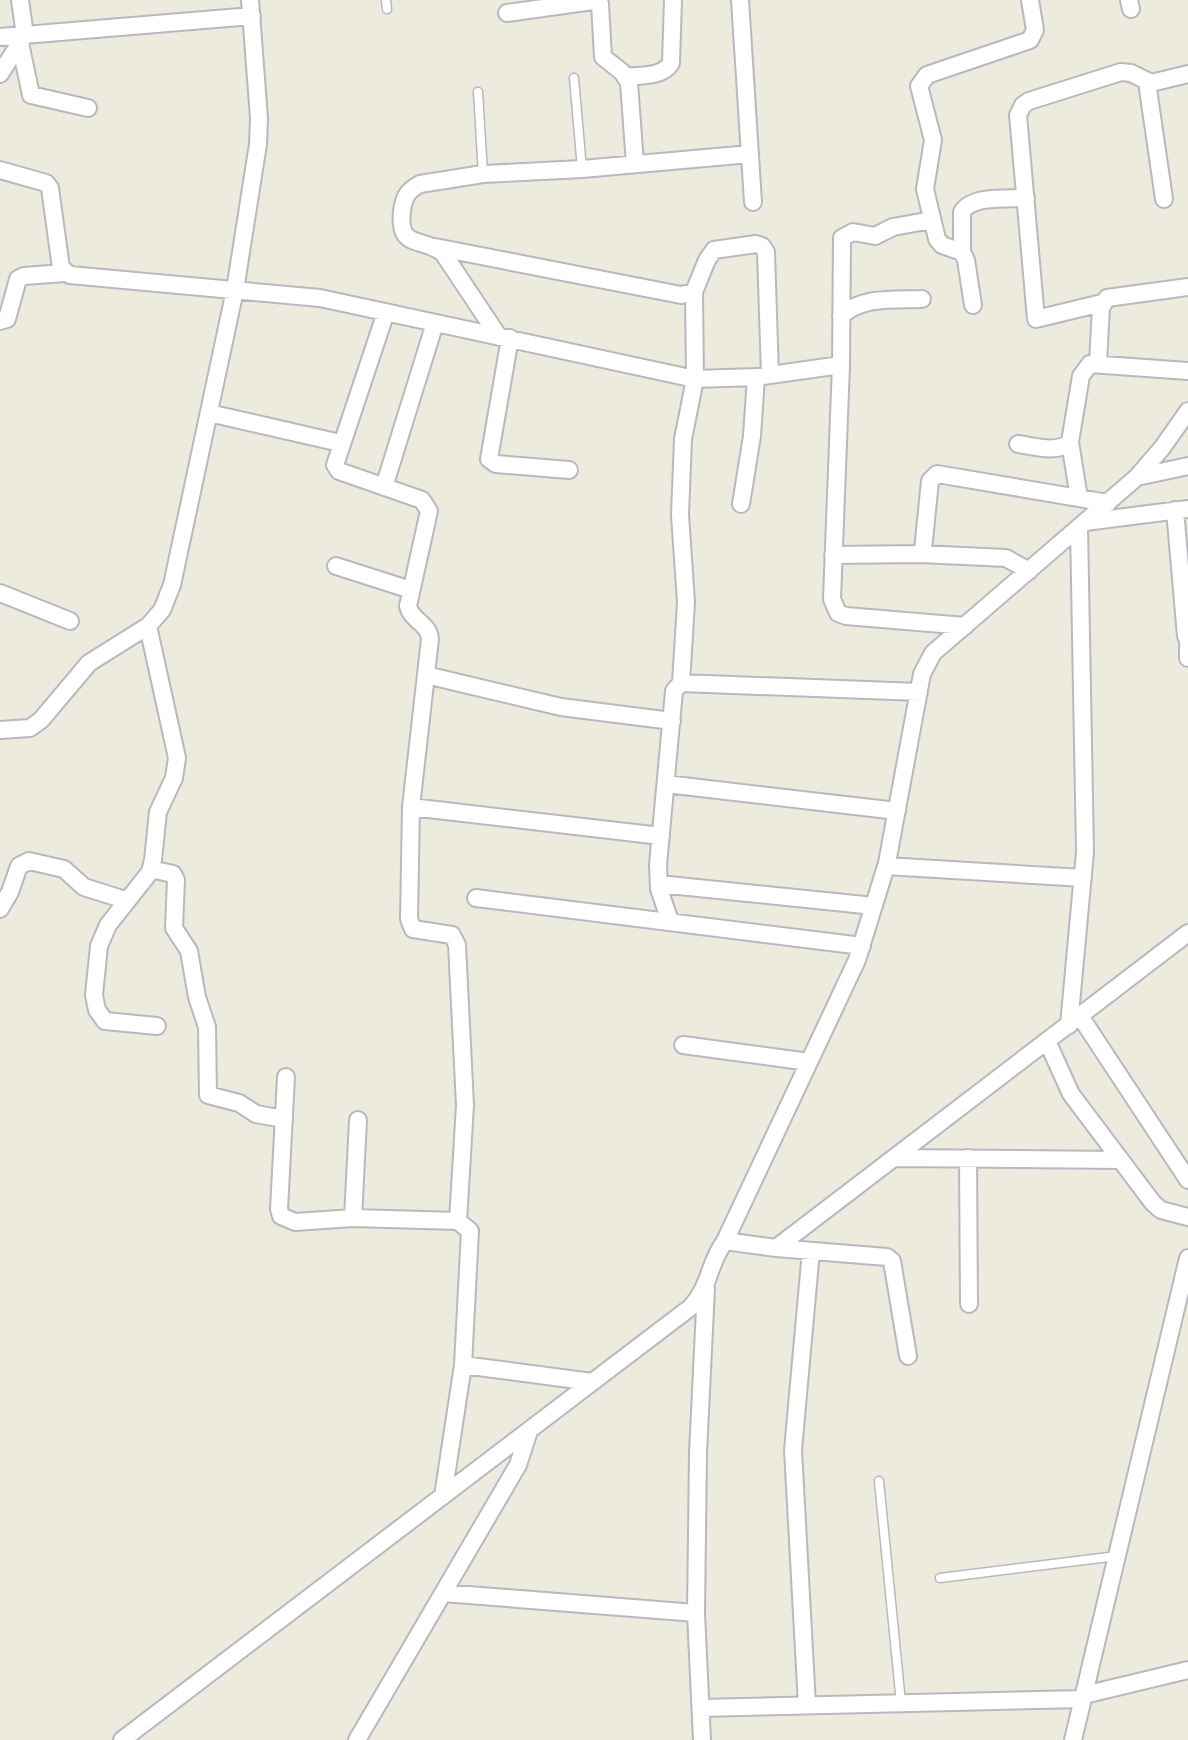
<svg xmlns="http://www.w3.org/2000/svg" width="1188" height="1740" font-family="Arial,sans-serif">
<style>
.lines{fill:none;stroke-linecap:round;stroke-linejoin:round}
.service-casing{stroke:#b6b9bf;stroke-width:11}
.minor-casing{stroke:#b6b9bf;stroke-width:20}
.service{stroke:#fff;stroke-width:8}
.minor{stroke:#fff;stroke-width:16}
</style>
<rect width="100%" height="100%" fill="#edebde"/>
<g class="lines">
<defs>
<path id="service" d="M 386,0 L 387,9
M 574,78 L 582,169
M 478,92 L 483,174
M 879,1481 L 901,1703
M 940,1578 L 1117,1556"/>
<path id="minor" d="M 740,0 L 753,202
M 1129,0 L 1131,9
M 507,13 L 593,1 L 600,4 L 603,57 L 622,72 L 629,83 L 635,164
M 0,37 L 252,16
M 20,43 L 31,95 L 88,108
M 0,74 L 25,35 L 20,0
M 626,77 C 641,75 663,77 671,63 L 673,0
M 1147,82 L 1164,199
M 0,170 L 46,183 L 50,188 L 61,268 L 70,275 L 320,298 L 695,379 L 683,439 L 680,515 L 686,602 L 681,683
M 932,220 L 893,227 L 875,236 L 853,232 L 842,238 L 841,365 L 832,599 L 838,613 L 846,616 L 965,626
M 435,247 L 681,295 L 694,292 L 707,260 L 714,250 L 756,244 L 762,246 L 766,252 L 770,375
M 962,252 L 962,212 C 972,195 1008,199 1026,198
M 694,292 L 695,379 L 756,377 L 841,365
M 1102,303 L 1036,319 L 1018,115 L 1023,105 L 1029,101 L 1121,72 L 1131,73 L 1151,83 L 1188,74
M 973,305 L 966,260 L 962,252 L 942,245 L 937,239 L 925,189 L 933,140 L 919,86 L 927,75 L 1030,40 L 1035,30 L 1030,0
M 386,312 L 335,465 L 339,471 L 422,500 L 429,511 L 408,606 C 411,621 429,623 430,639 L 411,807 L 409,919 L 413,929 L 452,935 L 457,945 L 465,1105 L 458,1221
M 841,316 C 862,296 895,300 922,299
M 0,321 L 7,319 L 18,279 L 24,276 L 64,273
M 499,337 L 443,253 C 420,236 398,250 402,211 C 404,197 407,191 420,184 L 483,174 L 582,169 L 750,154
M 510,338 L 489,459 L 496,464 L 569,470
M 1098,362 L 1101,308 L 1107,298 L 1188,287
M 209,413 L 340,443
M 1070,442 L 1079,498
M 1018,444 C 1033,446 1058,454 1070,442 L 1081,376 L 1090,364 L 1188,371
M 1137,477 L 1188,466
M 384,487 L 435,323
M 741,504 L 752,436 L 756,377
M 1175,510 L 1186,636
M 1085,522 L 1188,509
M 920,554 L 1006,558 L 1029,571
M 833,555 L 920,554 L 923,550 L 930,481 L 937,474 L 1108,503
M 336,566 L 411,590
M 0,593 L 70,621
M 148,626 L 177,758 L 174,778 L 158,812 L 153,860 L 150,872 L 108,925 L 99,946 L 94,995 L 97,1010 L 105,1021 L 157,1026
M 1188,636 L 1188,658
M 426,675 L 561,707 L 672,721
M 0,730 L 30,728 L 41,720 L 89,663 L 148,626 L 162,610 L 172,585 L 235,290 L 258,144 L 259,118 L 250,0
M 666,784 L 897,811
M 411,807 L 661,836
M 886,866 L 1083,878
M 151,869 L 173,874 L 176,880 L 174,928 L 189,951 L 197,997 L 207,1027 L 208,1095 L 239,1103 L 256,1114 L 284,1119
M 659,884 L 874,906
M 476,898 L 862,946
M 0,909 L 10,892 L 19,866 L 29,861 L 64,869 L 84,887 L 125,900
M 670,921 L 659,889 L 658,865 L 674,691 L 681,683 L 919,692
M 1080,1016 L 1188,1180
M 1069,1025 L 1085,852 L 1079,527
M 1047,1041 L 1071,1094 L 1153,1203 L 1161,1210 L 1188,1217
M 683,1045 L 809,1062
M 286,1077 L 279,1209 L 281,1216 L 295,1222 L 353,1218 L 458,1221 L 470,1231 L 463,1365 L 443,1496
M 895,1158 L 1120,1160
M 968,1158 L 969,1304
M 353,1218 L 358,1120
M 725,1241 L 776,1248 L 1188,933
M 776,1248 L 887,1257 L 892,1261 L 908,1356
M 463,1365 L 592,1382
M 443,1593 L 696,1613
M 1084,1695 L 1188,1670
M 807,1705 L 793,1450 L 811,1251
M 701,1708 L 1083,1699
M 122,1740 L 691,1307 C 711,1285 708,1264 725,1241 L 857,960 L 887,863 L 922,674 L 933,653 L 1137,477 L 1162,448 L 1188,411
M 357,1740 L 518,1465 L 529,1431
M 702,1740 L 696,1613 L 698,1453 L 706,1288
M 1073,1740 L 1188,1258"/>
</defs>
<!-- service casing -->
<use href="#service" class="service-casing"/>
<!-- minor casing -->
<use href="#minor" class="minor-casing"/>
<!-- service -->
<use href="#service" class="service"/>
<!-- minor -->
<use href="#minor" class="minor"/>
</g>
</svg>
